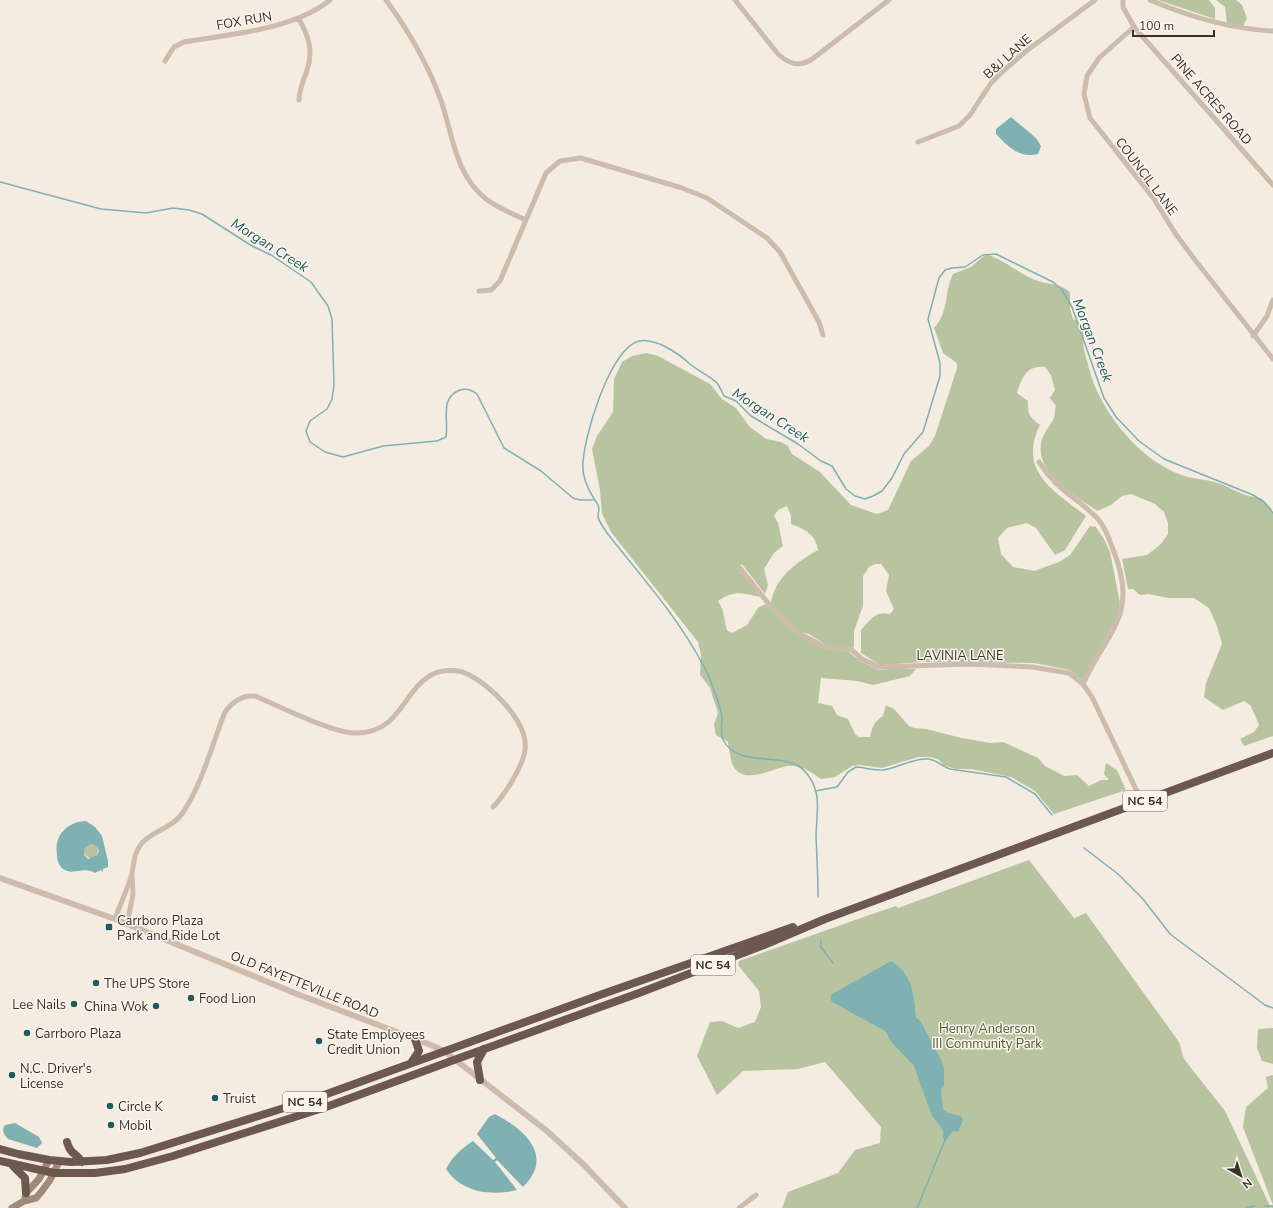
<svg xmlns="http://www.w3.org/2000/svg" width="1273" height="1208" font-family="'Nunito Sans',sans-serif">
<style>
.green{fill:#b8c4a0}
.water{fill:#7fb0b2;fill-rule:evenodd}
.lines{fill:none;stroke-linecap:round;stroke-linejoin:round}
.stream{stroke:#7fb0b2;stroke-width:1.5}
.minor{stroke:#cdbbac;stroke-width:5}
.tertiary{stroke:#cdbbac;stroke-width:6}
.secondary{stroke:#a18a7d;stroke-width:7}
.trunk{stroke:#6c584f;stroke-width:8}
.poi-dot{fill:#1f5a5e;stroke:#fbf5ee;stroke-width:1.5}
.labels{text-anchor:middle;stroke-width:3;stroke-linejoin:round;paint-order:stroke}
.shield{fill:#fbf5ee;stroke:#756b66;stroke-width:1}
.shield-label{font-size:12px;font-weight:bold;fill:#3b302b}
.street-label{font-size:13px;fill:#3b302b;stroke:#fbf5ee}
.poi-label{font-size:13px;fill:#3b302b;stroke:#fbf5ee;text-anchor:start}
.park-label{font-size:13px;fill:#4a5a2e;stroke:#fbf5ee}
.water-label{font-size:14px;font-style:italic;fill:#1f5a5e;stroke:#fbf5ee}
</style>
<rect width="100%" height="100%" fill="#f4ebe1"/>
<!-- green -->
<path class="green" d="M 1158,0 L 1209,0 L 1215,8 L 1215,19 Z
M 1216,0 L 1236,0 L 1242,5 L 1247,18 L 1243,26 L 1227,23 L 1225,7 Z
M 988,255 C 1007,261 1020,275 1038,281 C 1050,285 1059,283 1070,292 L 1070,308 L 1073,319 C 1089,326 1081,338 1084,350 C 1088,363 1091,379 1097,391 C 1113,425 1143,460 1179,474 C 1191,479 1205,479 1218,483 C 1232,488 1244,497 1261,498 L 1271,508 L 1273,514 L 1273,736 L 1244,746 L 1240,739 L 1254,732 L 1259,725 L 1251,706 L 1244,701 L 1223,710 L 1204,697 L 1206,683 L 1222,644 L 1217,626 L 1209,608 L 1194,598 L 1168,598 L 1149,594 L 1140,595 L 1133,589 L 1128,589 L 1122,559 L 1147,555 L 1161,544 L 1168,534 L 1168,523 L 1164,512 L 1155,504 L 1131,494 L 1122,496 L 1111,505 L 1097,511 C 1075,495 1036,475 1041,443 C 1043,433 1050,426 1054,418 C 1055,414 1055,409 1056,406 L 1050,398 L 1055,390 L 1051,375 L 1045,367 C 1027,365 1022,377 1017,393 L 1028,401 C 1027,413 1030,418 1040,425 C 1017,472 1055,491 1086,516 L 1065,550 L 1055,555 L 1036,528 L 1027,523 L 1007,528 L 998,538 L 1001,554 L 1013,567 L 1034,571 L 1059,562 L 1070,555 L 1090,526 L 1096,527 L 1104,539 L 1110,552 L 1120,603 L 1117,618 L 1082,680 L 1070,670 L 1034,663 L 922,662 L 880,665 L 861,653 L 861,630 C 869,621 876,610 890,614 L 894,609 L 886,591 L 889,575 L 881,564 L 875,564 L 869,567 L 863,576 L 863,606 L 854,631 L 854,647 L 851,649 L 826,645 L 809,634 L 801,632 L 784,618 L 771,603 C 775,577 797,562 818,550 C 816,535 805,529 791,524 L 791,516 L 787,506 L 778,510 L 774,516 L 778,523 L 783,546 L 774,553 L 764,569 L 768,585 L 765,594 L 742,564 L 737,568 L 761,597 C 741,594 736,589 718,601 C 724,610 724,619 727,630 L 732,633 L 747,625 L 758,608 L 765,604 L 805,638 L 824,649 L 849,652 L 862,662 L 879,670 L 899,668 L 916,669 L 910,676 L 873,685 L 857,681 L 821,678 L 818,703 L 832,706 L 837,715 L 848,719 L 855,734 L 859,737 L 870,737 C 872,728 874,721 883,716 L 886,705 L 894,709 L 909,726 L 914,728 L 926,729 L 962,738 L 990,743 L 1003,742 L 1038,758 L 1045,766 L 1064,776 L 1077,775 L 1089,786 L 1101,780 L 1109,780 L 1104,774 L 1106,763 L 1117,770 L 1126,790 L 1054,814 L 1035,791 L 1011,777 L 971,769 L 957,769 L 945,766 L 938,759 L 929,757 L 918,757 L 882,768 L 860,765 L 852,766 L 835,777 L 821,779 C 811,772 800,764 787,766 C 772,769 740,787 732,763 C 730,757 729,749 728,742 L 716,735 L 714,724 L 718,713 L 710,688 L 700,675 L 701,655 L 698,642 L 611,532 L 602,514 L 600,490 L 592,449 L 597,436 L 613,412 L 614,379 L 622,362 L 632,356 L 647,353 L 658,356 L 710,384 L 722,399 L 736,408 L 749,426 L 766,439 L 781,442 L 788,446 L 792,454 L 820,472 L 851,505 L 877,514 L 888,510 L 911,461 L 929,446 L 935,436 L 957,368 L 957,363 L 943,353 L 934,328 C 949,313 944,292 953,274 L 971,267 L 984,256 Z
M84 851a7 7 0 1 1 14 0a7 7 0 1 1-14 0Z
M 1029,860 L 1074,918 L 1086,913 L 1179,1042 L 1184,1059 L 1225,1111 L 1271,1208 L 782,1208 L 788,1192 L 838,1173 L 855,1150 L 880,1143 L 881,1127 L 825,1062 L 798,1069 L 743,1071 L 717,1095 L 697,1056 L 710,1022 L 722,1021 L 738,1028 L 755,1022 L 761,1007 L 759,991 L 738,965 L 739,961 L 875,913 L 896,906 L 898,908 Z
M 1273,1028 L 1273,1064 L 1262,1061 L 1257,1048 L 1258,1029 Z
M 1273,1075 L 1273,1208 L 1271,1208 L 1273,1205 L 1243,1127 L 1246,1107 L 1268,1088 L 1266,1077 Z"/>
<!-- water -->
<path class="water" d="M 1011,117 L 1036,138 L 1041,146 L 1038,154 C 1019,159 1008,146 996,134 L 996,129 Z
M 86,821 L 95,827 L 102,836 L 108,861 L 108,867 L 103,869 L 103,872 L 101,870 L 95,873 C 83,866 73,876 63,869 C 59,866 57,860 57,855 C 54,836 66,822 86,821 ZM 92,844 L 97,847 L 99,851 L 97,855 L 88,859 L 84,855 L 85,847 Z
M 891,961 C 913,974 914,995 916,1018 L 920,1020 L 941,1060 L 944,1069 L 944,1086 L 941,1089 L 943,1109 L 948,1113 L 961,1116 L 963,1120 L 958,1132 L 953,1131 L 945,1141 L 943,1138 L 943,1130 L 932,1116 L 914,1066 L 893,1044 L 885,1031 L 832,1002 L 830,998 L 832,994 Z
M 495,1114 C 524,1129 555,1156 523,1187 L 497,1160 L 495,1162 L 517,1190 C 491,1196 462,1193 446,1169 C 452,1157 462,1148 473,1141 L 493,1160 L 496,1158 L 477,1134 L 489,1117 Z
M 15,1123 L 39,1137 L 42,1143 L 37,1148 L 8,1139 C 4,1134 1,1131 5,1125 Z"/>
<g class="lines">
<!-- stream -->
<path class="stream" d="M 0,182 L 101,209 L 146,213 L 173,208 L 189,210 L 202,214 L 252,246 L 271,255 L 311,282 L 328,306 L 332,319 L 334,385 L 332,399 L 327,409 L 310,421 L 306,431 L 310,442 L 325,452 L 343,457 L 383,446 L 437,441 L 446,437 C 449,420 439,398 460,390 C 466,388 472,390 477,394 L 504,448 L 541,471 L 573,498 L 580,500 L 593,500
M 815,791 L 837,787 L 848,772 L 856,767 C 861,767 879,771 883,770 C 898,768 912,758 928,759 C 938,760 942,767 950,769 L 1006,777 L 1035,794 L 1052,815
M 1084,848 L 1118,874 L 1143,899 L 1170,934 L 1265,1005 L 1273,1008
M 818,897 C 818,877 817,857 816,837 C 816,817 822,796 810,778 C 791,745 742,773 723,740 C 720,734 722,723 722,716 C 720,705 709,675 703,665 C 678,617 640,575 607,533 C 604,528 599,522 598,517 C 598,513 600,509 598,505 C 591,494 584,483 583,469 C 581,443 610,347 639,341 C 656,338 678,353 690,364 C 697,370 711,377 717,383 C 720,387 722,392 724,396 L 736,401 L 751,416 L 798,444 L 821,461 L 832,466 L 846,489 L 855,496 L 865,499 L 873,496 L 882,491 L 892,478 L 904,454 L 923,432 L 940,376 L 940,363 L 928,319 L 939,278 L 945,270 L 952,268 L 965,267 L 983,255 L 996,254 L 1053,282 L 1062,290 L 1072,307 L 1104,398 L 1116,417 L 1139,441 L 1164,459 L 1253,495 L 1264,502 L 1273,513
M 821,940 L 821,947 L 833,963
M 1265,1206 L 1273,1206
M 917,1208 L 945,1140
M 1247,1208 L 1255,1206"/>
<!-- minor -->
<path class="minor" d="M 386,0 C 408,30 426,61 439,95 C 453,131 453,173 486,199 C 498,208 512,214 526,220
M 735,0 L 778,54 C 789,64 798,67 811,60 L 889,0
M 1123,0 L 1123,7 L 1134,27 L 1273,185
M 1150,0 C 1190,17 1229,29 1273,31
M 299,19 C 308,35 314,51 307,70 C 304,80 299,89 299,100
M 1134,27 L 1099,58 L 1087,76 L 1084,94 L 1090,118 L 1154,199 L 1175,233 L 1195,260 L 1273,359
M 165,61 L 174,47 L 184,42 C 230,34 293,30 330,0
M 918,142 L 959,126 L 970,115 L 991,83 L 1002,72 L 1025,52 L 1095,0
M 479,291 L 491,290 L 500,281 L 546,173 L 560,161 L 581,158 L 682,188 L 707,198 L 767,238 L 780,252 L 819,322 L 823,335
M 1253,336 L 1267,316 L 1273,300
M 1039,462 C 1057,491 1077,497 1098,519 C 1106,528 1110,541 1114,552 C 1139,616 1107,631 1083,684
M 740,568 L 768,603 L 783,620 L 800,634 L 825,647 L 852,650 L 862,659 L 879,667 L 969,664 L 1032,667 L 1069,673 L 1083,684 L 1092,697 L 1142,802
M 115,919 C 120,904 128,889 132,873 C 134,863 134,853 141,844 C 153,830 174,828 184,811 C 203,781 212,745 225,712 C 232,702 242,695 255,696 C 279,706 334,734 357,733 C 402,732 402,690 433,674 C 441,670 457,669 465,673 C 489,683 529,722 525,750 C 523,766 504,796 493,807
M 127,924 L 133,894 L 132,874
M 739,1208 L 756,1195"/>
<!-- tertiary -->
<path class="tertiary" d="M 0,878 L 115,919 L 297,994 L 431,1045 L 444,1051 L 547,1131 L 584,1165 L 625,1208"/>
<!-- secondary -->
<path class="secondary" d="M 25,1197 L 26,1193 L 39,1179 L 49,1160
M 12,1208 L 24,1201 L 36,1198 L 42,1191 L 50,1180 L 59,1162"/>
<!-- trunk -->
<path class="trunk" d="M 411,1063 L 419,1051 L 415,1039
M 480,1080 L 477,1062 L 484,1049
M 67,1142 C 71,1156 76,1152 82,1162
M 0,1149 L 18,1154 L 49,1160 L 71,1162 L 107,1160 L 140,1153 L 313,1099 L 597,996 L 793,927
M 0,1161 L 54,1173 L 95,1173 L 125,1169 L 173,1156 L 326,1107 L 454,1060 L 639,993 L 764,945 L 825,919 L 1273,753
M 13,1166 L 25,1178 L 26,1193"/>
</g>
<!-- markers -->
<g class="poi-dot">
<rect x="105" y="923" width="8" height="8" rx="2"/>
<circle cx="96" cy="983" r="4"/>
<circle cx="191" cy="998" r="4"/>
<circle cx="74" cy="1004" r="4"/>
<circle cx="156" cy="1006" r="4"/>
<circle cx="27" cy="1033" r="4"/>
<circle cx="319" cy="1041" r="4"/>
<circle cx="12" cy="1075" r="4"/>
<circle cx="215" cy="1098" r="4"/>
<circle cx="110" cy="1106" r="4"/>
<circle cx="111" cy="1125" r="4"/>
</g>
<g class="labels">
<!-- shield labels -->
<g class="shield">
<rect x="1123" y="791" width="44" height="20" rx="3"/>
<rect x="691" y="955" width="44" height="20" rx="3"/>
<rect x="283" y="1092" width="44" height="20" rx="3"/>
</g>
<g class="shield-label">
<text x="1145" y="805">NC 54</text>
<text x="713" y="969">NC 54</text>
<text x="305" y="1106">NC 54</text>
</g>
<!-- street labels -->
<g class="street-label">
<text transform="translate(244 20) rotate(-10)" y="5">FOX RUN</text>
<text transform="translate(1007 56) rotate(-42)" y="5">B&amp;J LANE</text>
<text transform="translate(1212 99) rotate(49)" y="5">PINE ACRES ROAD</text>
<text transform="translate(1147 176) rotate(53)" y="5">COUNCIL LANE</text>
<text x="960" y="660">LAVINIA LANE</text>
<text transform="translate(305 984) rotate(22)" y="5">OLD FAYETTEVILLE ROAD</text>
</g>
<!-- poi labels -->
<g class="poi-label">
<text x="117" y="925">Carrboro Plaza<tspan x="117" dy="15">Park and Ride Lot</tspan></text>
<text x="104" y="988">The UPS Store</text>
<text x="199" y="1003">Food Lion</text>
<text x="66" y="1009" text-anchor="end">Lee Nails</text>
<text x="148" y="1011" text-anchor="end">China Wok</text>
<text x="35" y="1038">Carrboro Plaza</text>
<text x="327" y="1039">State Employees<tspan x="327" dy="15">Credit Union</tspan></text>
<text x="20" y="1073">N.C. Driver's<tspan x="20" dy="15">License</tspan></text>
<text x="223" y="1103">Truist</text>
<text x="118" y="1111">Circle K</text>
<text x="119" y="1130">Mobil</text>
</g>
<!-- park labels -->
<g class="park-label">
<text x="987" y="1033">Henry Anderson<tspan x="987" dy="15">III Community Park</tspan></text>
</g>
<!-- water labels -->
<g class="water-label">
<text transform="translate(270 245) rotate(32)" y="5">Morgan Creek</text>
<text transform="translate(1093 340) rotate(69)" y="5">Morgan Creek</text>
<text transform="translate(771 415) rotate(33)" y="5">Morgan Creek</text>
</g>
</g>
<!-- north arrow -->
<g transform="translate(1241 1176) rotate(141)" stroke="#fbf5ee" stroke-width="3" paint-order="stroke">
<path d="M0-3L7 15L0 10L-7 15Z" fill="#3b302b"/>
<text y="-6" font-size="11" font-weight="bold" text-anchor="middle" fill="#3b302b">N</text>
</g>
<!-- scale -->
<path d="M1133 30v6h81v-6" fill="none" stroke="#3b302b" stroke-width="2"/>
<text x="1139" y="30" font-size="12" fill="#3b302b" stroke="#fbf5ee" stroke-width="3" paint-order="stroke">100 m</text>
</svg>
